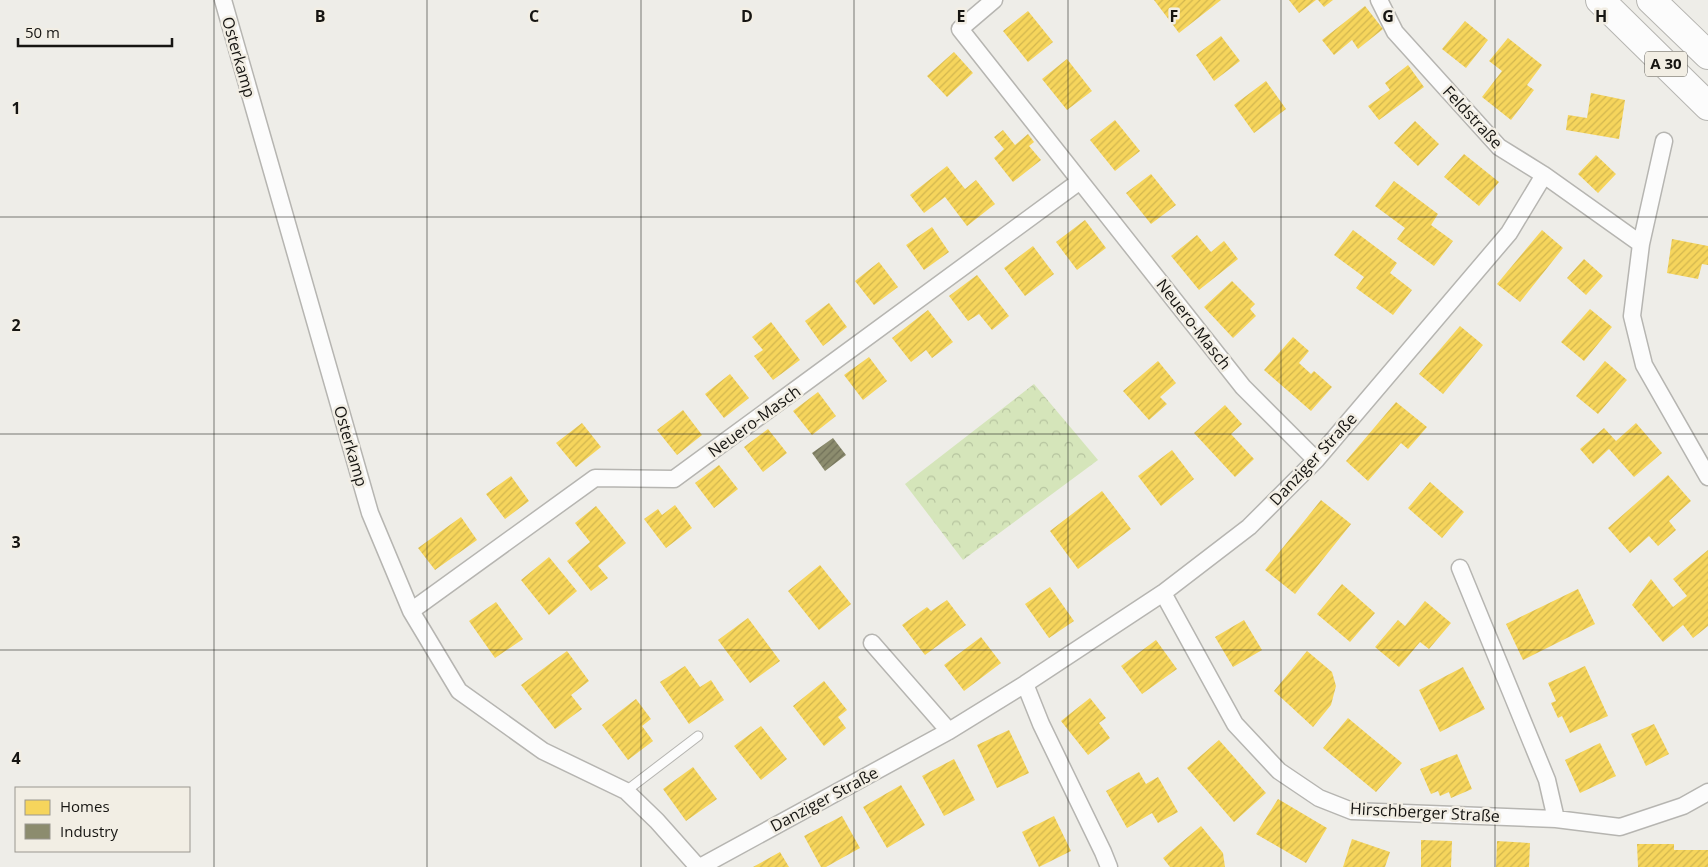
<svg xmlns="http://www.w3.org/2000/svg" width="1708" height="867" font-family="'Open Sans',sans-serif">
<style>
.park{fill:url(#park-crowns)}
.homes{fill:url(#homes-hatch)}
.industry{fill:url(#industry-hatch)}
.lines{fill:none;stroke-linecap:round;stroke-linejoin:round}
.lane-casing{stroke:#b6b5b1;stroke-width:11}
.street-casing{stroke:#b6b5b1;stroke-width:19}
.highway-casing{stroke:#b6b5b1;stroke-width:30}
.lane{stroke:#fcfcfc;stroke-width:9}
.street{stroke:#fcfcfc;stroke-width:16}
.highway{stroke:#fcfcfc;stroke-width:28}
.grid{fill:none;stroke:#161512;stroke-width:1;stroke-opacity:0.55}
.labels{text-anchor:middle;stroke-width:5;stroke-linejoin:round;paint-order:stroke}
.shield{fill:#f2eee4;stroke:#585651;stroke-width:1}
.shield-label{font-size:15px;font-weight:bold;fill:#161512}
.street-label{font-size:16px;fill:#161512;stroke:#f2eee4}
.grid-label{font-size:16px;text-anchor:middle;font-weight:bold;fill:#161512;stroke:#f2eee4;stroke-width:5;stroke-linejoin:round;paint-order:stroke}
</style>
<defs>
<pattern id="park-crowns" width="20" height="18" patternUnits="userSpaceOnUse" patternTransform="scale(1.25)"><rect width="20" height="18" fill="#d5e5ba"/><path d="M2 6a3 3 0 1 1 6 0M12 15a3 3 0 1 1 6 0" fill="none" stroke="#b6c49f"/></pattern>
<pattern id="homes-hatch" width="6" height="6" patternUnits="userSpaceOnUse" patternTransform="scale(1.25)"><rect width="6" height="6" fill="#f6d55c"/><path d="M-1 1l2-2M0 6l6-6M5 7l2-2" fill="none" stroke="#d2b64f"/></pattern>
<pattern id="industry-hatch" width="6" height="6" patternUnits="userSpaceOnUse" patternTransform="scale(1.25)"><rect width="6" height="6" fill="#8c8c6e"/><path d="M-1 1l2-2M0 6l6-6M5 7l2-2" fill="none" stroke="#717159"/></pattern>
</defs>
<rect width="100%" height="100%" fill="#eeede8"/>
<!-- park -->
<path class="park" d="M 1034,384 L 1098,460 L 963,560 L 905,484 Z"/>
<!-- homes -->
<path class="homes" d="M 1154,0 L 1221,0 L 1179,33 Z
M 1289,0 L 1316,0 L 1299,13 Z
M 1318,0 L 1333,0 L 1324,7 Z
M 1365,6 L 1383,29 L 1358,49 L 1352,40 L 1334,55 L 1322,40 Z
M 1028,11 L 1053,42 L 1028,62 L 1003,31 Z
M 1465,21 L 1488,40 L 1466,68 L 1442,49 Z
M 1221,36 L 1240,61 L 1214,81 L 1196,55 Z
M 1508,38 L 1542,65 L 1527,85 L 1534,90 L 1511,120 L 1482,97 L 1502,71 L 1489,61 Z
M 954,52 L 973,73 L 947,97 L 927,76 Z
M 1067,59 L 1092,91 L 1067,110 L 1042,79 Z
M 1408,65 L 1424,87 L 1379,120 L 1368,106 L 1390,90 L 1385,83 Z
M 1266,81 L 1286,109 L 1254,133 L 1234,105 Z
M 1591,93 L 1625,100 L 1619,139 L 1566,130 L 1568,115 L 1587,118 Z
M 1115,120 L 1140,151 L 1115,171 L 1090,140 Z
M 1415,121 L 1439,144 L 1418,166 L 1394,143 Z
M 1003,130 L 1015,145 L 1028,134 L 1034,142 L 1029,146 L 1041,160 L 1013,182 L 994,158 L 1004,149 L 994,137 Z
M 1464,154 L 1499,182 L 1479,206 L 1444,177 Z
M 1596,155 L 1616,174 L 1598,193 L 1578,174 Z
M 947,166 L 965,189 L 976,180 L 995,204 L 967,226 L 945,197 L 924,213 L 910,195 Z
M 1151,174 L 1176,205 L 1151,224 L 1126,193 Z
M 1394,181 L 1438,214 L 1431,225 L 1453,241 L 1434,266 L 1397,239 L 1405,228 L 1375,206 Z
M 1085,220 L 1106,248 L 1077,270 L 1056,242 Z
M 932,227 L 949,252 L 924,270 L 906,245 Z
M 1353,230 L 1397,263 L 1390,273 L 1412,290 L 1393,315 L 1356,288 L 1364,277 L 1334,255 Z
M 1542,230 L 1563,248 L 1520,302 L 1497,284 Z
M 1197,235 L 1211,252 L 1224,241 L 1238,259 L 1199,290 L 1171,256 Z
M 1672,239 L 1708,246 L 1708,265 L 1702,264 L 1698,279 L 1667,273 Z
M 1033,246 L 1054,274 L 1025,296 L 1004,268 Z
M 1584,259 L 1603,276 L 1586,295 L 1567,278 Z
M 879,262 L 898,287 L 874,305 L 855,281 Z
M 977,275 L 1009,316 L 992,330 L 979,314 L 968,321 L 949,296 Z
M 1232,281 L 1255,304 L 1250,309 L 1256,316 L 1233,338 L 1204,307 Z
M 829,303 L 847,327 L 823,346 L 805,321 Z
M 1590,309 L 1612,327 L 1584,361 L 1561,342 Z
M 928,310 L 953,342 L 932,358 L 926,350 L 911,362 L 892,338 Z
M 771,322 L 800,360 L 773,380 L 754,356 L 763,350 L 752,337 Z
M 1460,326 L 1483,345 L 1443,394 L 1419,374 Z
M 1293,337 L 1309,351 L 1299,363 L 1311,374 L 1314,371 L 1332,387 L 1311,411 L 1264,370 Z
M 869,357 L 887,381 L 863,400 L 844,375 Z
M 1158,361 L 1176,383 L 1160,397 L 1167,404 L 1149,420 L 1123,391 Z
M 1605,361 L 1627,380 L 1598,414 L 1576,396 Z
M 730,374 L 749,398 L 724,418 L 705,394 Z
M 818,392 L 836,416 L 812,435 L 793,411 Z
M 1396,402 L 1427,427 L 1408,449 L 1401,443 L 1368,481 L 1346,461 Z
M 1225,405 L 1242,424 L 1231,434 L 1254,459 L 1235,477 L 1194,433 Z
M 683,410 L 702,435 L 677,455 L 657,430 Z
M 582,423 L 601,447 L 576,467 L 556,443 Z
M 1636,423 L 1662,453 L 1634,477 L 1609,449 L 1593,464 L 1580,449 L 1604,428 L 1616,441 Z
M 768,429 L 787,453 L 763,472 L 744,447 Z
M 1172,450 L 1194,479 L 1161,506 L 1138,476 Z
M 719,465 L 738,489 L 714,508 L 695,483 Z
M 1668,475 L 1691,501 L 1669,521 L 1676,530 L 1658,546 L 1649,536 L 1630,553 L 1608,528 Z
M 511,476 L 529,501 L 505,519 L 486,494 Z
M 1430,482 L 1464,512 L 1442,538 L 1408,508 Z
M 1102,491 L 1131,529 L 1078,569 L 1050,531 Z
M 1321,500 L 1351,524 L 1295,594 L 1265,570 Z
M 675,505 L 692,528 L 666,548 L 644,519 L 658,509 L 662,515 Z
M 596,506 L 626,543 L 598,566 L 608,578 L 591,591 L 567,561 L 590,542 L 575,523 Z
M 461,517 L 477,540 L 435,570 L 418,548 Z
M 1708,550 L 1708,626 L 1693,638 L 1683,625 L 1663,642 L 1632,605 L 1651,579 L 1673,607 L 1687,596 L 1673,579 Z
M 549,557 L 577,591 L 549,615 L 521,580 Z
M 820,565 L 851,604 L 819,630 L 788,591 Z
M 1342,584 L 1375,613 L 1350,642 L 1317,614 Z
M 1050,587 L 1074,621 L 1049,638 L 1025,604 Z
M 1578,589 L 1595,624 L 1523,660 L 1506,624 Z
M 947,600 L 966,625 L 925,655 L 902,625 L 927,607 L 931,611 Z
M 1425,601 L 1451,623 L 1429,649 L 1420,642 L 1399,667 L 1375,647 L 1398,620 L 1405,626 Z
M 496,602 L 523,639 L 495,658 L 469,621 Z
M 748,618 L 780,661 L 750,683 L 718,640 Z
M 1244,620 L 1262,650 L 1233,667 L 1215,637 Z
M 981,637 L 1001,663 L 964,691 L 944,665 Z
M 1156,640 L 1177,669 L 1142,694 L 1121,666 Z
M 567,651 L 589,681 L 571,695 L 582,709 L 555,729 L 521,685 Z
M 1307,651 L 1332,672 L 1336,686 L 1331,705 L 1313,727 L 1274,691 Z
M 685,666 L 700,687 L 711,680 L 724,700 L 689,724 L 660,682 Z
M 1585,666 L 1608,716 L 1570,733 L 1562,716 L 1558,718 L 1551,703 L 1556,701 L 1548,683 Z
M 1463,667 L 1485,709 L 1440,732 L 1419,690 Z
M 824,681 L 847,710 L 838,717 L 846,728 L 824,746 L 793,706 Z
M 1090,698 L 1106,718 L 1099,723 L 1110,738 L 1088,755 L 1061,721 Z
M 636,699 L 651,719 L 642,726 L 653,741 L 628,760 L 602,725 Z
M 1348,718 L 1402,763 L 1376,792 L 1323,748 Z
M 1654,724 L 1669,754 L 1646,766 L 1631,734 Z
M 761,726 L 787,759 L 761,780 L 734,746 Z
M 1009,730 L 1029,773 L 997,788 L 977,745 Z
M 1219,740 L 1266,793 L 1234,822 L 1187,768 Z
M 1600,743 L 1616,776 L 1580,793 L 1565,760 Z
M 1457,754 L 1472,789 L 1451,798 L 1449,792 L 1440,796 L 1438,791 L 1431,794 L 1420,769 Z
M 954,759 L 975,800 L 944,816 L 922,776 Z
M 693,767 L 717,799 L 686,821 L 663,789 Z
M 1139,772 L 1146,784 L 1158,777 L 1178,812 L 1158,823 L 1152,813 L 1127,828 L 1106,791 Z
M 901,785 L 925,825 L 887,848 L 863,807 Z
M 1278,799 L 1327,828 L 1306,863 L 1256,834 Z
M 842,816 L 860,848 L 826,867 L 821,867 L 804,836 Z
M 1054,816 L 1071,851 L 1039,867 L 1022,832 Z
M 1201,826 L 1223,853 L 1225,867 L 1170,867 L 1163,858 Z
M 1352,839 L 1390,852 L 1385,867 L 1343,867 Z
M 1421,840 L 1452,841 L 1451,867 L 1421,867 Z
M 1497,841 L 1530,843 L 1529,867 L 1496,867 Z
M 1637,844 L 1674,844 L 1674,850 L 1708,850 L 1708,867 L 1638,867 Z
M 780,852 L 789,867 L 753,867 Z"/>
<!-- industry -->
<path class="industry" d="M 833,438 L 846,455 L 825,471 L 812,453 Z"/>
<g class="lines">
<defs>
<path id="lane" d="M 626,791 L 698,736"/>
<path id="street" d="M 223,0 L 370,513 L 411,611 L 459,691 L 543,751 L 626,791 L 657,821 L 698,867
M 994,0 L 960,29 L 1243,387 L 1316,460
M 1379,0 L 1395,32 L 1499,147 L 1544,175 L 1641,244
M 1664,141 L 1641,244 L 1632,316 L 1644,365 L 1708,477
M 1460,568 L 1547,780 L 1556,819
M 1163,593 L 1235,724 L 1279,771 L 1319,798 L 1352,811 L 1556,819 L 1620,827 L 1683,806 L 1708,792
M 411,611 L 595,478 L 674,479 L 1080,181
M 872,643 L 949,731
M 1025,684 L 1041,724 L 1103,852 L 1109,867
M 700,867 L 949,731 L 1025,684 L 1163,593 L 1249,527 L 1316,460 L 1509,233 L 1544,175"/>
<path id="highway" d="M 1600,0 L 1708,106
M 1651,0 L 1708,55"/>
</defs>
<!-- lane casing -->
<use href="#lane" class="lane-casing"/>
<!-- street casing -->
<use href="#street" class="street-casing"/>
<!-- highway casing -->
<use href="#highway" class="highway-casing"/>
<!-- lane -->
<use href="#lane" class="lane"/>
<!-- street -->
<use href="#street" class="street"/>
<!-- highway -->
<use href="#highway" class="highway"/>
</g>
<!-- grid -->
<path class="grid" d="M 214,0 L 214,867M 427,0 L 427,867M 641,0 L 641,867M 854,0 L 854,867M 1068,0 L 1068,867M 1281,0 L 1281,867M 1495,0 L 1495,867M 0,217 L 1708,217M 0,434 L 1708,434M 0,650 L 1708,650"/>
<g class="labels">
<!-- shield labels -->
<rect class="shield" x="1645" y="51.5" width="42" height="25" rx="4"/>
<g class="shield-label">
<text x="1666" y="69">A 30</text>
</g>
<!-- street labels -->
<g class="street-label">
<text transform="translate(239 57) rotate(74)" y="6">Osterkamp</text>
<text transform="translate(1473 117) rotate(47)" y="6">Feldstraße</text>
<text transform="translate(1194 324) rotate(52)" y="6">Neuero-Masch</text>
<text transform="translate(754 421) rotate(-36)" y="6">Neuero-Masch</text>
<text transform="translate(351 446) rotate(74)" y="6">Osterkamp</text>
<text transform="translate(1313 459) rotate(-47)" y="6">Danziger Straße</text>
<text transform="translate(824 799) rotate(-28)" y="6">Danziger Straße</text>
<text transform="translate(1425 812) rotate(3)" y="6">Hirschberger Straße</text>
</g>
</g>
<g class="grid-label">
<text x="320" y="22">B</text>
<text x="534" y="22">C</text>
<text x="747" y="22">D</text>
<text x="961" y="22">E</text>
<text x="1174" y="22">F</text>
<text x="1388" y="22">G</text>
<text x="1601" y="22">H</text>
<text x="16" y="114">1</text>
<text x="16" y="331">2</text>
<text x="16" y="548">3</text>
<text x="16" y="764">4</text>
</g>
<!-- legend -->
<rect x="15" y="787" width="175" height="65" fill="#f2eee4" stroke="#9a9790"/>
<rect x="25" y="800" width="25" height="15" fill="#f6d55c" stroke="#9a9790"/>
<text x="60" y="812" font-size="15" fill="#161512">Homes</text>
<rect x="25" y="824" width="25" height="15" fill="#8c8c6e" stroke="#9a9790"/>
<text x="60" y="837" font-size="15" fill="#161512">Industry</text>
<!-- scale -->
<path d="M18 38v8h154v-8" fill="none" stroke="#161512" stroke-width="2.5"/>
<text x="25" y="38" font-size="15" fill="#161512" stroke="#f2eee4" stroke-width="4" paint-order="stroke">50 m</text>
</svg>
